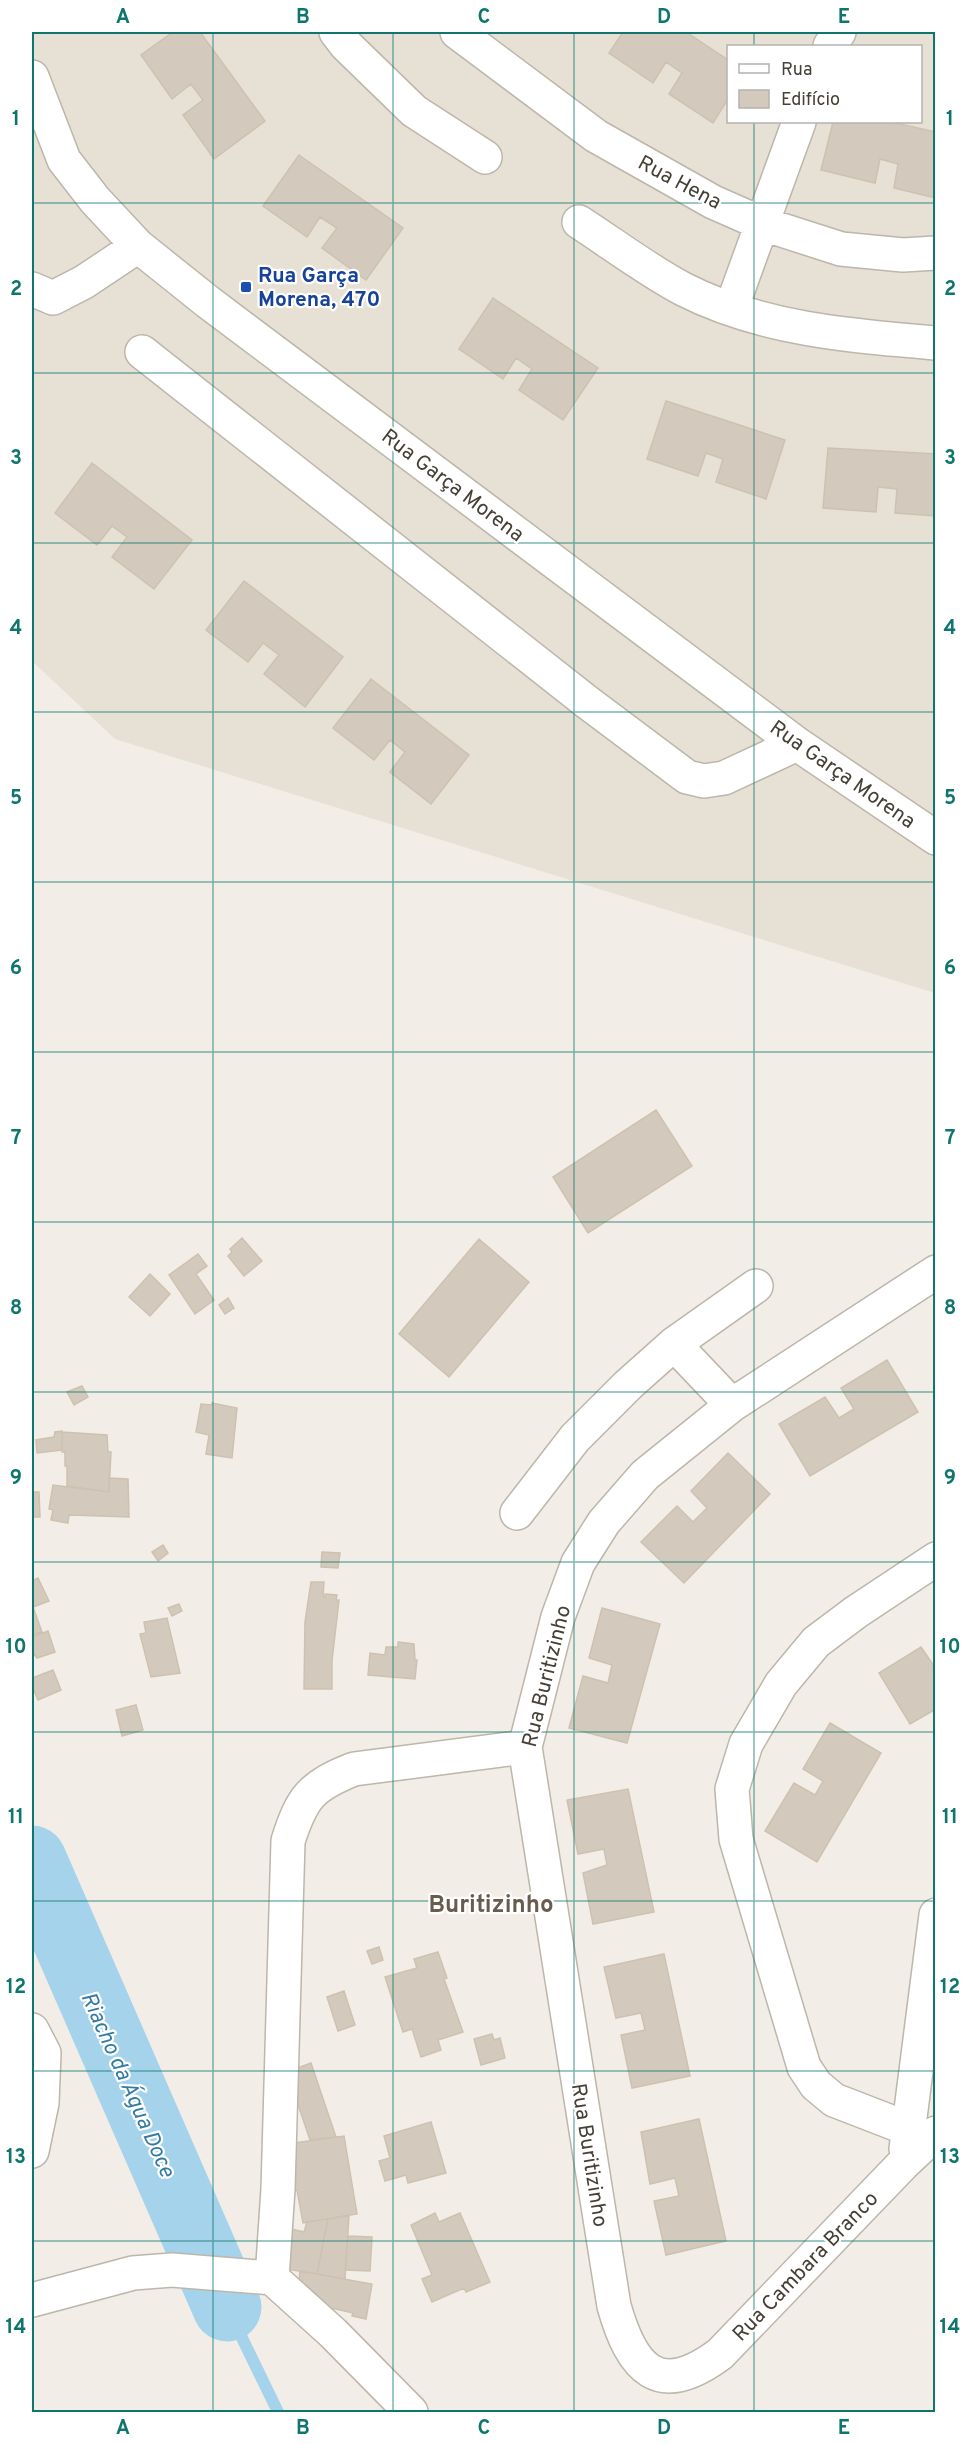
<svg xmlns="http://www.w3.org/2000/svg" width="967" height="2444" font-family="Overpass,sans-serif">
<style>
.residential{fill:#e6e0d5;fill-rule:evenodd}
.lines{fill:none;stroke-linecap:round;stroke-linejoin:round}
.stream{stroke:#a6d3ec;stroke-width:12}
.river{stroke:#a6d3ec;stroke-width:69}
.building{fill:#d3cabd;stroke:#cec1b0;stroke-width:1.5}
.minor-casing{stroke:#bdb6aa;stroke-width:36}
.minor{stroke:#fff;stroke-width:33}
.grid{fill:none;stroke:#0f766e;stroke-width:1.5;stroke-opacity:0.55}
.transit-dot{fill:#1a4fb4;stroke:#fff;stroke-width:2}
.labels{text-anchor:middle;stroke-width:4.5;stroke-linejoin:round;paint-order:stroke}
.street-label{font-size:21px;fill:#453f36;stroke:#fff}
.transit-label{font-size:21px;font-weight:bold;fill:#164399;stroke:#fff;text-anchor:start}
.water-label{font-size:22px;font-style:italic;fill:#337aa3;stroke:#fff}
.quarter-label{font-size:24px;font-weight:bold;fill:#675c4e;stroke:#fff}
.neatline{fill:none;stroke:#0f766e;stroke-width:2}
.grid-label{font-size:20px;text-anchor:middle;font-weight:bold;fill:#0f766e}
</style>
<rect width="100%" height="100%" fill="#f2eee7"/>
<!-- residential -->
<path class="residential" d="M 32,32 L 935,32 L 935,993 L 115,739 L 32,661 ZM 728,46 L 920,46 L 920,122 L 728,122 Z"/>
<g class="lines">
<!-- stream -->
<path class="stream" d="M 227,2307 L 278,2412"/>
<!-- river -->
<path class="river" d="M 32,1860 L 227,2307"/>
</g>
<!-- building -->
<path class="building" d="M 173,32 L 200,32 L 265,121 L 214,159 L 183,115 L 203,100 L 191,84 L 172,99 L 141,55 Z
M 623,32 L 686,32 L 728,60 L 728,99 L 713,123 L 669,94 L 682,73 L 666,62 L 653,83 L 609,53 Z
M 833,122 L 891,122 L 936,132 L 936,198 L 894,188 L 898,164 L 880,159 L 875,183 L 821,170 Z
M 299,155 L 403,228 L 366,280 L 322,248 L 337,228 L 320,217 L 307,237 L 263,206 Z
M 493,298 L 598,368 L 563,420 L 519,390 L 532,369 L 516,358 L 503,379 L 459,349 Z
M 666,401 L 785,440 L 766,499 L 716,482 L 723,459 L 706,453 L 698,476 L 647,459 Z
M 828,448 L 936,454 L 936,516 L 895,513 L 897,489 L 878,487 L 876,512 L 823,508 Z
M 92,463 L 192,540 L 154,589 L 112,557 L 127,537 L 112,526 L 97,545 L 55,513 Z
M 244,581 L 343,657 L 305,707 L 264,674 L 279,655 L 263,643 L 248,662 L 206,630 Z
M 371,679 L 469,755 L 431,804 L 390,772 L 405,752 L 390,740 L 374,760 L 333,728 Z
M 656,1110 L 692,1166 L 588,1233 L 553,1177 Z
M 242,1238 L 262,1261 L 244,1276 L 228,1256 L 232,1252 L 230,1249 Z
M 479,1239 L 529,1282 L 449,1377 L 399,1334 Z
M 198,1254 L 207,1266 L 196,1274 L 214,1300 L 195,1314 L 169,1275 Z
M 150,1274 L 170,1294 L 150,1316 L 129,1297 Z
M 228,1298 L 234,1308 L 225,1314 L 219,1305 Z
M 887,1360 L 918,1412 L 810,1476 L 779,1424 L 825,1397 L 839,1418 L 854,1409 L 841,1388 Z
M 82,1386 L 88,1397 L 74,1405 L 67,1392 Z
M 212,1403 L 237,1408 L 232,1458 L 206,1454 L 209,1435 L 196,1432 L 201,1404 L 212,1405 Z
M 62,1431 L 62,1450 L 37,1453 L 36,1440 L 54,1437 L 55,1432 Z
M 62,1432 L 107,1435 L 108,1452 L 111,1452 L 109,1492 L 67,1486 L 67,1466 L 65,1466 L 65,1452 L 62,1452 Z
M 728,1453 L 770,1494 L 684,1583 L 641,1542 L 677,1506 L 693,1522 L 707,1508 L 691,1491 Z
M 109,1478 L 128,1479 L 129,1517 L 69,1515 L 68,1523 L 51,1520 L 53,1510 L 49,1509 L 53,1485 L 109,1492 Z
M 32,1492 L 39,1492 L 40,1517 L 32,1517 Z
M 163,1545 L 168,1553 L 158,1561 L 152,1552 Z
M 322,1552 L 340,1553 L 338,1568 L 321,1567 Z
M 38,1578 L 49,1601 L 33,1607 L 42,1632 L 32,1635 L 32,1581 Z
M 311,1582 L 324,1582 L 323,1596 L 325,1597 L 325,1594 L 337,1595 L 336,1600 L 339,1600 L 332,1661 L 332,1689 L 304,1689 L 305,1622 Z
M 179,1604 L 182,1611 L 172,1616 L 168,1608 Z
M 602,1608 L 660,1624 L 627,1743 L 569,1728 L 583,1676 L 608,1683 L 612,1665 L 589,1658 Z
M 167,1618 L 180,1673 L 151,1677 L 140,1634 L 146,1633 L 144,1622 Z
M 48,1631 L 55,1652 L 37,1658 L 34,1654 L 32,1655 L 32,1637 Z
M 398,1642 L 414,1644 L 415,1660 L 417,1660 L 415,1679 L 368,1675 L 370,1653 L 385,1655 L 386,1647 L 398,1647 Z
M 921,1647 L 936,1669 L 936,1709 L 910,1724 L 879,1673 Z
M 53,1670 L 61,1690 L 38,1700 L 32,1686 L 32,1678 Z
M 136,1705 L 143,1730 L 122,1736 L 116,1710 Z
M 830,1723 L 881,1753 L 817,1862 L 765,1831 L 794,1783 L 815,1795 L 823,1781 L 803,1769 Z
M 628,1789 L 654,1912 L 593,1924 L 583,1873 L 607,1865 L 604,1849 L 578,1854 L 567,1800 Z
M 379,1947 L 383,1960 L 372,1964 L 367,1951 Z
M 438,1952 L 447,1978 L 444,1979 L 463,2032 L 438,2040 L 441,2050 L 421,2057 L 412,2029 L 403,2032 L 385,1977 L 417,1968 L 414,1959 Z
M 664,1954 L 690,2076 L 632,2088 L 621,2035 L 645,2030 L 641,2013 L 616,2018 L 604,1967 Z
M 344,1991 L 355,2025 L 338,2031 L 327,1997 Z
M 492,2034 L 494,2040 L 500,2038 L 505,2058 L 481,2065 L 474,2039 Z
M 311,2063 L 336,2137 L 310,2140 L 287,2072 Z
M 699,2119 L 726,2241 L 666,2255 L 654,2201 L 679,2196 L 675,2178 L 650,2184 L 641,2132 Z
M 431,2122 L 446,2173 L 408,2183 L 406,2175 L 385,2181 L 379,2161 L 390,2158 L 384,2136 Z
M 344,2136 L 357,2214 L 303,2223 L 297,2190 L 286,2192 L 287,2144 Z
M 435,2213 L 439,2222 L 460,2213 L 490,2282 L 466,2292 L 464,2288 L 432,2302 L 422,2279 L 432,2275 L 411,2225 Z
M 349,2215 L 345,2279 L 317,2274 L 328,2219 Z
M 328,2219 L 317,2274 L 279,2268 L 287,2228 L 304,2232 L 307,2222 Z
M 348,2236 L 372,2237 L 370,2271 L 345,2270 Z
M 300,2271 L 372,2284 L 366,2319 L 352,2316 L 353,2313 L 297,2300 Z"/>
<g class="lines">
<defs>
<path id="minor" d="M 336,32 L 346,45 L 414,111 L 485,157
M 457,32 L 596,136 L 713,202 L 763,224 L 841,249 L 903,255 L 936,253
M 830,46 L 839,32
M 32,77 L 64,160 L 95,200 L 138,246 L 208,302 L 797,744 L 936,838
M 579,222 C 613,244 647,270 683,289 C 761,329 849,336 936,343
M 32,289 L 53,298 L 84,282 L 138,246
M 731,309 L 799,122
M 142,352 L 587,702 L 687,777 L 704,781 L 724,778 L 797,744
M 936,1272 L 732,1405 L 645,1475 L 604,1522 L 578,1563 L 558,1617 L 525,1747 L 614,2306 C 632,2369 658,2400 720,2354 L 904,2163 L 936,2133
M 674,1344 L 732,1405
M 517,1513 L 575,1438 L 628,1385 L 674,1344 L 756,1286
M 32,2030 L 44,2053 L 42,2103 L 32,2151
M 909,2129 L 834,2100 L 816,2085 L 804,2067 L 736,1839 L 732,1789 L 746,1744 L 781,1684 L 816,1642 L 856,1612 L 936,1559
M 906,2149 L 936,1915
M 272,2278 L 278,2189 L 288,1841 C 302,1797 311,1786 354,1769 L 525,1747
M 32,2300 L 133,2273 L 172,2270 L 272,2278 L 333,2333 L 411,2412"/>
</defs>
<!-- minor casing -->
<use href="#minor" class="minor-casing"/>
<!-- minor -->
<use href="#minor" class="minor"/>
</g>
<!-- grid -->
<path class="grid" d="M 213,32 L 213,2412M 393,32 L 393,2412M 574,32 L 574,2412M 754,32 L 754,46M 754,122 L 754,2412M 32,203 L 936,203M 32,373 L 936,373M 32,543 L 936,543M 32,712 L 936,712M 32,882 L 936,882M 32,1052 L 936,1052M 32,1222 L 936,1222M 32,1392 L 936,1392M 32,1562 L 936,1562M 32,1732 L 936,1732M 32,1901 L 936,1901M 32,2071 L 936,2071M 32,2241 L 936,2241"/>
<!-- markers -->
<rect class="transit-dot" x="240" y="281" width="12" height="12" rx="3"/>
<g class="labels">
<!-- street labels -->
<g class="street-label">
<text transform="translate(680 182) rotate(28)" y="7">Rua Hena</text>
<text transform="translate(453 485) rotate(37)" y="7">Rua Garça Morena</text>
<text transform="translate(843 774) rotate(35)" y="7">Rua Garça Morena</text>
<text transform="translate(546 1676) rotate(-76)" y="7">Rua Buritizinho</text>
<text transform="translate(590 2155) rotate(81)" y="7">Rua Buritizinho</text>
<text transform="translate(805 2266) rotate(-46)" y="7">Rua Cambara Branco</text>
</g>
<!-- transit labels -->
<g class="transit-label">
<text x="258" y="282">Rua Garça<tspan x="258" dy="24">Morena, 470</tspan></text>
</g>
<!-- water labels -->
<g class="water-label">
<text transform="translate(129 2084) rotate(66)" y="8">Riacho da Água Doce</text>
</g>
<!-- quarter labels -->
<g class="quarter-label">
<text x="491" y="1912">Buritizinho</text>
</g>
</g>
<!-- border -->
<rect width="967" height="2444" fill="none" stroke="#ffffff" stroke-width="66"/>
<!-- legend -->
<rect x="727" y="45" width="195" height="78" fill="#ffffff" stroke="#b5b2af" stroke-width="1.5"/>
<rect x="739" y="64" width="30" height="9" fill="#ffffff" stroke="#b5b2af" stroke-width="1.5"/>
<text x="781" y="75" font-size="18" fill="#453f36">Rua</text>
<rect x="739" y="90" width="30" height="18" fill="#d3cabd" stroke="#b5b2af" stroke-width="1.5"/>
<text x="781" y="105" font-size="18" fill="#453f36">Edifício</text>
<rect x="33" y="33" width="901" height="2378" class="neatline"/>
<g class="grid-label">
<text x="123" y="23">A</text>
<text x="303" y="23">B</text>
<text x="484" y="23">C</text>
<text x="664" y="23">D</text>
<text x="844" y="23">E</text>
<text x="16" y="125">1</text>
<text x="950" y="125">1</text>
<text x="16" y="295">2</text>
<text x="950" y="295">2</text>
<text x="16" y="464">3</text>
<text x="950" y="464">3</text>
<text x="16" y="634">4</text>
<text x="950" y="634">4</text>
<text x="16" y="804">5</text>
<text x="950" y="804">5</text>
<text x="16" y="974">6</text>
<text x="950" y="974">6</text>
<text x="16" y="1144">7</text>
<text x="950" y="1144">7</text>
<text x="16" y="1314">8</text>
<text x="950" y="1314">8</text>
<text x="16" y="1484">9</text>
<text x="950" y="1484">9</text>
<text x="16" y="1653">10</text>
<text x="950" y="1653">10</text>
<text x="16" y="1823">11</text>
<text x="950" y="1823">11</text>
<text x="16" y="1993">12</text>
<text x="950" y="1993">12</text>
<text x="16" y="2163">13</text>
<text x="950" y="2163">13</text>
<text x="16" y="2333">14</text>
<text x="950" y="2333">14</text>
<text x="123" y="2434">A</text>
<text x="303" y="2434">B</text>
<text x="484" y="2434">C</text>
<text x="664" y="2434">D</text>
<text x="844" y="2434">E</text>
</g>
</svg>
